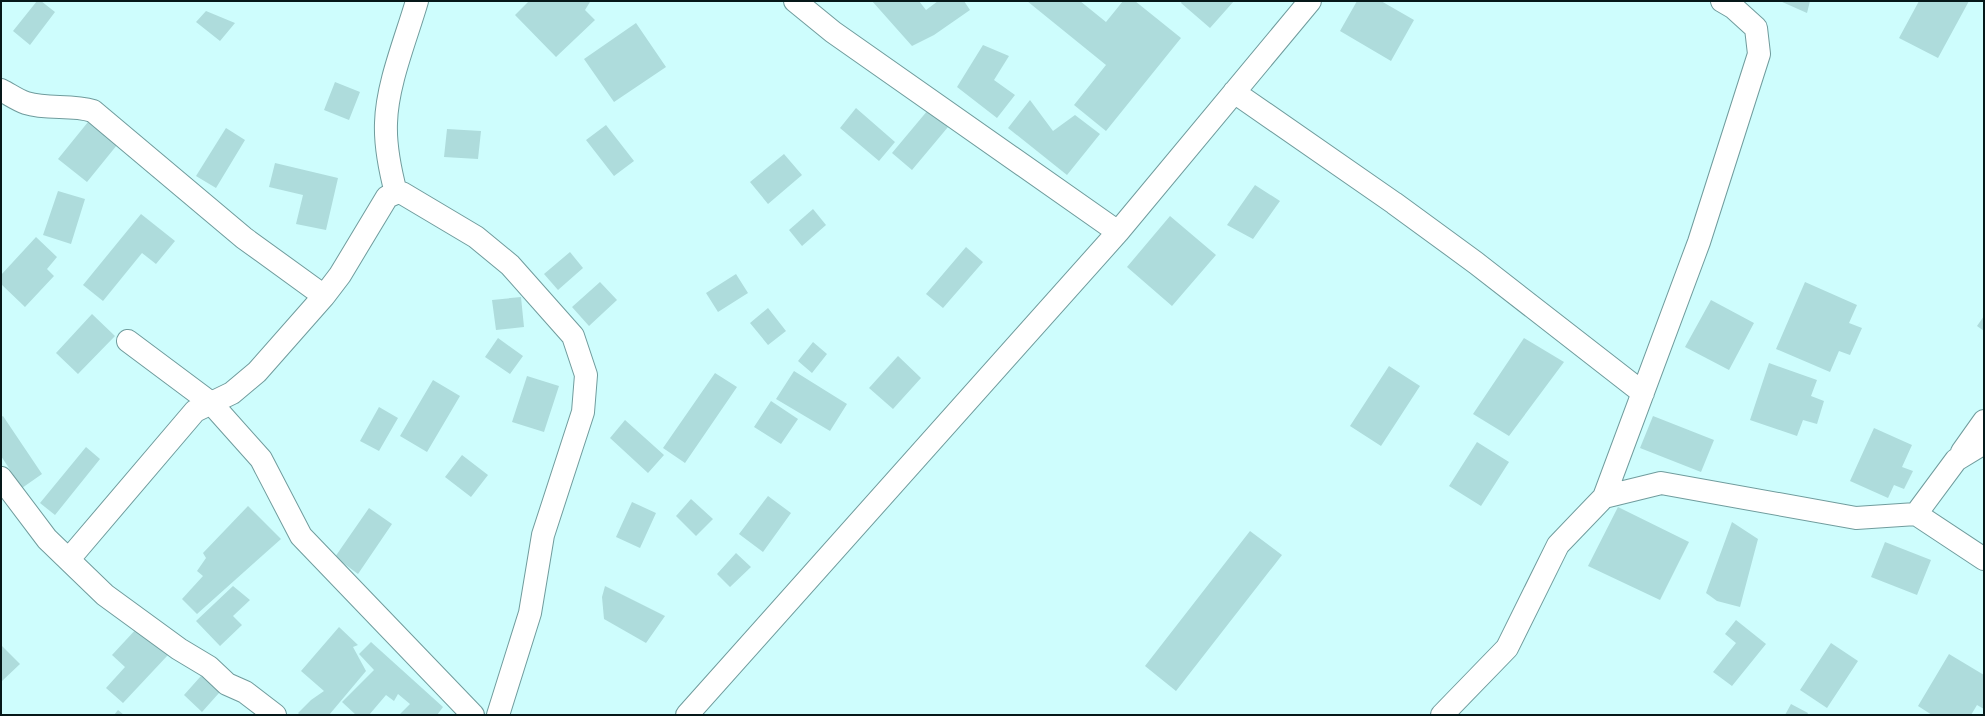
<svg xmlns="http://www.w3.org/2000/svg" width="1985" height="716" font-family="Quicksand,sans-serif">
<style>
.building{fill:#aedcdc}
.lines{fill:none;stroke-linecap:round;stroke-linejoin:round}
.minor-casing{stroke:#709c9d;stroke-width:24}
.minor{stroke:#fff;stroke-width:22}
</style>
<rect width="100%" height="100%" fill="#cefdfd"/>
<!-- building -->
<path class="building" d="M 37,1 L 41,1 L 55,12 L 30,45 L 13,31 Z
M 529,1 L 589,1 L 590,2 L 585,10 L 595,20 L 556,57 L 515,15 Z
M 872,1 L 919,1 L 926,10 L 938,1 L 964,1 L 970,10 L 934,35 L 912,46 Z
M 1027,1 L 1080,1 L 1106,22 L 1123,1 L 1135,1 L 1181,38 L 1106,131 L 1074,105 L 1106,65 Z
M 1182,1 L 1234,1 L 1210,28 L 1181,3 Z
M 1357,1 L 1381,1 L 1414,20 L 1391,61 L 1340,31 Z
M 1780,1 L 1810,1 L 1807,13 Z
M 1919,1 L 1969,1 L 1938,58 L 1899,38 Z
M 206,11 L 235,23 L 220,41 L 196,22 Z
M 636,23 L 666,67 L 614,102 L 584,59 Z
M 983,45 L 1009,56 L 994,80 L 1015,95 L 997,118 L 957,87 Z
M 335,82 L 360,92 L 349,120 L 324,110 Z
M 1030,100 L 1053,131 L 1075,115 L 1100,134 L 1067,175 L 1008,128 Z
M 856,108 L 895,142 L 879,161 L 840,128 Z
M 928,110 L 948,127 L 912,170 L 892,153 Z
M 88,122 L 117,145 L 87,182 L 58,159 Z
M 606,125 L 634,161 L 614,176 L 586,140 Z
M 226,128 L 245,140 L 216,188 L 196,176 Z
M 447,129 L 481,131 L 478,159 L 444,157 Z
M 784,154 L 802,175 L 768,204 L 750,182 Z
M 275,163 L 338,178 L 326,230 L 296,224 L 303,195 L 269,187 Z
M 1255,185 L 1280,201 L 1253,239 L 1227,225 Z
M 58,191 L 85,199 L 71,244 L 43,235 Z
M 813,209 L 826,225 L 802,246 L 789,230 Z
M 141,214 L 175,241 L 156,264 L 142,253 L 103,301 L 83,285 Z
M 1170,216 L 1216,255 L 1172,306 L 1127,267 Z
M 36,237 L 57,257 L 47,269 L 54,276 L 25,307 L 1,284 L 1,275 Z
M 966,247 L 983,262 L 943,308 L 926,294 Z
M 570,252 L 583,268 L 558,290 L 544,274 Z
M 736,274 L 748,293 L 718,312 L 706,293 Z
M 600,282 L 617,300 L 589,326 L 572,307 Z
M 1805,282 L 1857,305 L 1849,323 L 1862,328 L 1850,355 L 1839,351 L 1830,372 L 1776,349 Z
M 521,297 L 524,327 L 496,330 L 492,300 Z
M 1711,300 L 1754,323 L 1729,370 L 1685,347 Z
M 768,308 L 786,331 L 768,345 L 750,323 Z
M 92,314 L 115,336 L 78,374 L 56,353 Z
M 1984,316 L 1984,331 L 1977,326 Z
M 498,338 L 523,356 L 510,374 L 485,357 Z
M 1524,338 L 1564,362 L 1509,436 L 1473,414 Z
M 813,342 L 827,354 L 812,373 L 798,361 Z
M 898,356 L 921,378 L 893,409 L 869,388 Z
M 1769,363 L 1817,380 L 1811,396 L 1824,401 L 1817,424 L 1803,420 L 1797,436 L 1750,420 Z
M 1389,366 L 1420,386 L 1381,446 L 1350,426 Z
M 794,371 L 847,404 L 830,431 L 776,399 Z
M 715,373 L 737,387 L 685,463 L 663,448 Z
M 527,376 L 559,386 L 544,432 L 512,422 Z
M 433,380 L 460,396 L 427,452 L 400,436 Z
M 771,401 L 798,419 L 781,444 L 754,427 Z
M 379,407 L 398,418 L 379,451 L 360,441 Z
M 3,416 L 42,474 L 22,488 L 1,456 L 1,417 Z
M 1653,416 L 1714,440 L 1701,472 L 1640,448 Z
M 625,420 L 664,455 L 648,473 L 610,438 Z
M 1874,428 L 1912,445 L 1902,467 L 1913,471 L 1904,489 L 1894,485 L 1888,498 L 1850,481 Z
M 1477,442 L 1509,462 L 1481,506 L 1449,486 Z
M 86,447 L 100,459 L 55,515 L 40,503 Z
M 462,455 L 488,475 L 471,497 L 445,477 Z
M 768,496 L 791,513 L 763,552 L 739,534 Z
M 691,499 L 713,519 L 696,536 L 676,516 Z
M 632,502 L 656,513 L 640,548 L 616,537 Z
M 248,506 L 281,539 L 197,614 L 182,599 L 203,576 L 197,571 L 206,558 L 203,553 Z
M 1618,507 L 1689,542 L 1660,600 L 1588,566 Z
M 369,508 L 392,524 L 358,574 L 335,557 Z
M 1732,522 L 1758,539 L 1740,607 L 1717,601 L 1706,593 Z
M 1250,531 L 1282,555 L 1176,691 L 1145,666 Z
M 1885,542 L 1931,560 L 1917,595 L 1871,577 Z
M 736,553 L 751,567 L 730,587 L 717,574 Z
M 233,586 L 250,600 L 233,616 L 242,625 L 220,646 L 196,621 Z
M 605,586 L 665,616 L 646,643 L 604,619 L 602,597 Z
M 1736,620 L 1766,644 L 1732,686 L 1713,672 L 1736,643 L 1725,634 Z
M 138,627 L 168,655 L 123,703 L 106,688 L 125,667 L 112,655 Z
M 339,627 L 358,645 L 353,647 L 366,671 L 329,715 L 300,715 L 298,713 L 311,700 L 324,691 L 301,671 Z
M 371,642 L 443,707 L 437,715 L 399,715 L 410,704 L 398,694 L 394,701 L 386,695 L 369,715 L 356,715 L 342,702 L 374,670 L 359,654 Z
M 1831,643 L 1858,661 L 1827,708 L 1800,690 Z
M 1,645 L 20,664 L 1,682 Z
M 1949,654 L 1984,675 L 1984,709 L 1977,705 L 1971,715 L 1932,715 L 1918,706 Z
M 209,667 L 227,684 L 202,712 L 184,695 Z
M 1791,704 L 1808,713 L 1807,715 L 1785,715 Z
M 118,710 L 124,715 L 114,715 Z"/>
<g class="lines">
<defs>
<path id="minor" d="M 795,1 L 833,32 L 1118,232
M 1,90 C 9,94 17,100 26,103 C 48,110 71,104 93,111 L 244,238 L 324,296
M 1234,92 L 1394,203 L 1476,263 L 1643,393
M 396,193 C 390,170 385,147 386,123 C 387,84 406,39 417,1
M 128,341 L 211,403 L 261,459 L 301,536 L 473,715
M 1962,452 L 1984,421
M 1,478 L 47,539 L 105,595 L 179,649 L 209,667 L 227,684 L 245,692 L 275,715
M 1604,497 L 1699,242 L 1759,54 L 1756,28 L 1734,8 L 1722,1
M 1916,514 L 1984,559
M 69,559 L 195,411 L 232,393 L 257,372 L 324,296 L 340,275 L 387,197 L 396,193 L 402,193 L 476,237 L 510,265 L 573,336 L 586,375 L 583,412 L 543,535 L 530,613 L 498,715
M 687,715 L 1118,232 L 1310,1
M 1442,715 L 1507,648 L 1558,545 L 1604,497 L 1661,483 L 1856,518 L 1916,514 L 1956,460 L 1984,443"/>
</defs>
<!-- minor casing -->
<use href="#minor" class="minor-casing"/>
<!-- minor -->
<use href="#minor" class="minor"/>
</g>
<!-- border -->
<rect width="1985" height="716" fill="none" stroke="#061819" stroke-width="4"/>
</svg>
